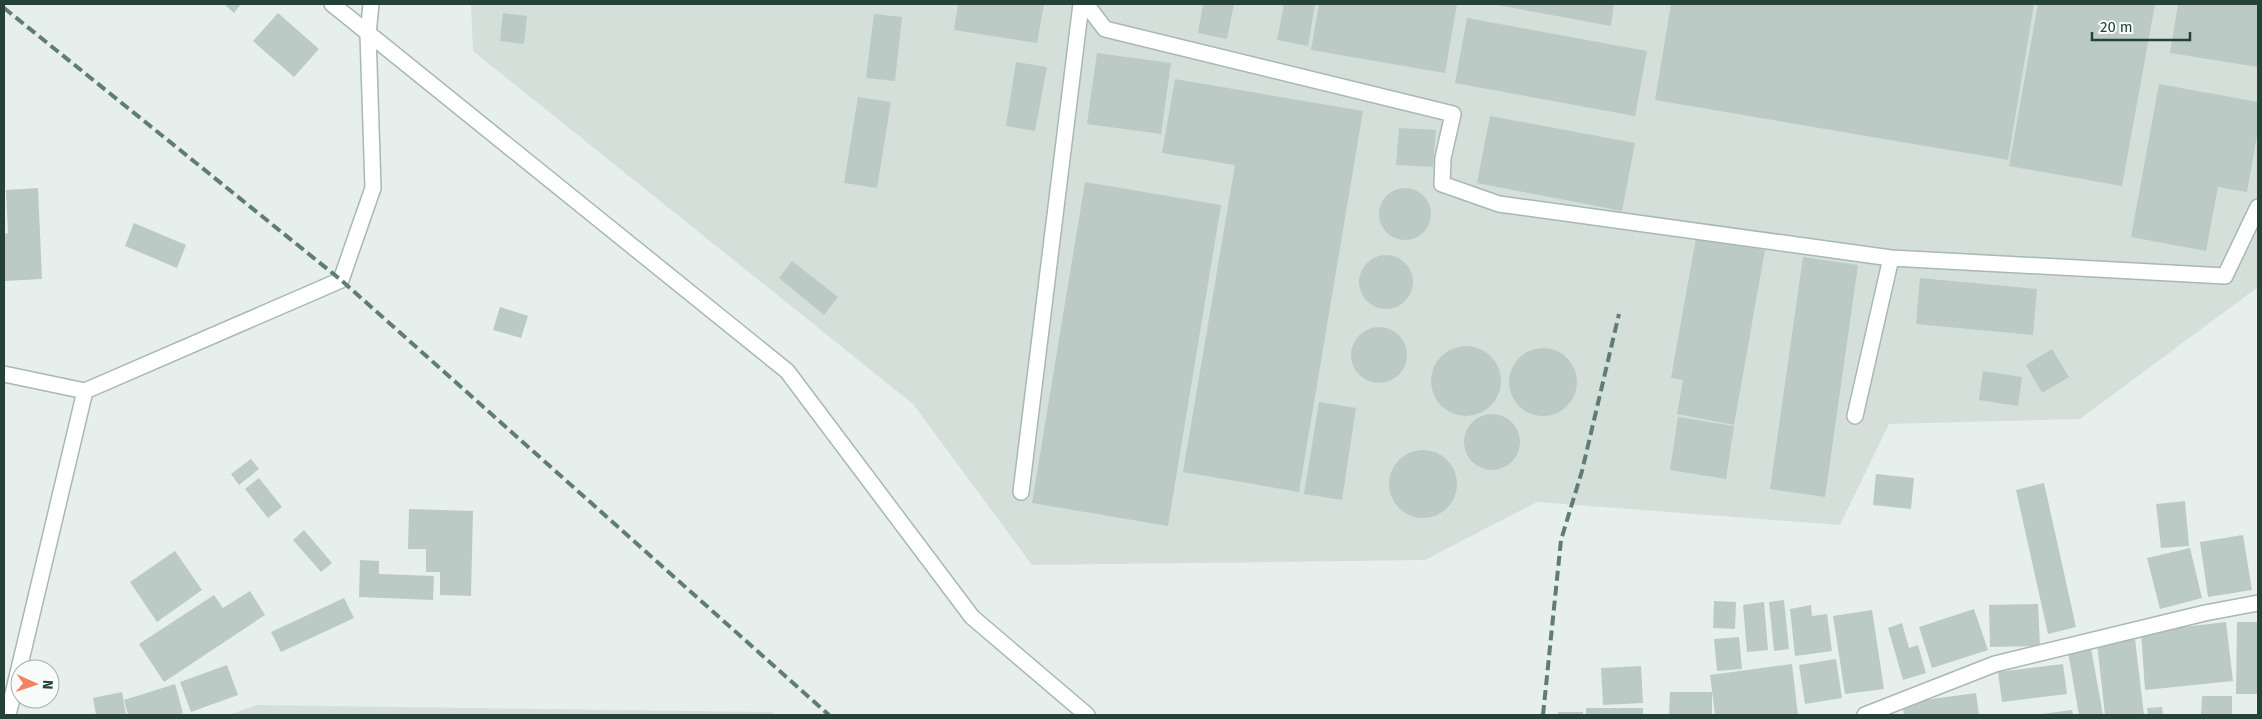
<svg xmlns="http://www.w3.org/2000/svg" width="2262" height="719" font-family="'Fira Sans',sans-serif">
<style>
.built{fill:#d4dfda}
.building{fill:#bbcac4}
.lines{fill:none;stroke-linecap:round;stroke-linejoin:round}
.minor-casing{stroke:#a8b8b2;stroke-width:18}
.minor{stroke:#fff;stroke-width:15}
.rail{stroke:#5f7d75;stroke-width:4;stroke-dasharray:10 5;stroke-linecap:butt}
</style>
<rect width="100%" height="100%" fill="#e6efeb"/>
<!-- built -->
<path class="built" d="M 471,4 L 2258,4 L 2258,287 L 2080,419 L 1889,424 L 1840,525 L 1537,502 L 1425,560 L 1032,565 L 913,404 L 473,51 Z
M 257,705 L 772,712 L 774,715 L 229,715 Z"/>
<!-- building -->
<path class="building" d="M 224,4 L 241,4 L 234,13 Z
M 958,4 L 1044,4 L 1037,43 L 954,30 Z
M 1203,4 L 1234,4 L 1227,39 L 1198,33 Z
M 1284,4 L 1315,4 L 1308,46 L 1277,40 Z
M 1319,4 L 1457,4 L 1445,73 L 1311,50 Z
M 1492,4 L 1614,4 L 1611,26 Z
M 1671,4 L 2034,4 L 2008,160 L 1655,100 Z
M 2038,4 L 2155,4 L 2122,186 L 2009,166 Z
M 2178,4 L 2258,4 L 2258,67 L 2170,53 Z
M 278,13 L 319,49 L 294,77 L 253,41 Z
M 503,13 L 527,16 L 524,44 L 500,41 Z
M 874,14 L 902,17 L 895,81 L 866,78 Z
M 1467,18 L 1647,51 L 1635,116 L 1455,83 Z
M 1097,53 L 1171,63 L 1161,134 L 1087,124 Z
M 1016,62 L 1047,67 L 1035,131 L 1006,126 Z
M 1175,79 L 1363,111 L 1299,492 L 1183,472 L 1235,165 L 1162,153 Z
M 2159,84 L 2258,102 L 2258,130 L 2247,192 L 2218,187 L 2206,251 L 2131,237 Z
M 858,97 L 891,102 L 877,188 L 844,183 Z
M 1490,116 L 1635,143 L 1622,211 L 1477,183 Z
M 1399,128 L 1436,130 L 1433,167 L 1396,165 Z
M 1085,182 L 1221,205 L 1168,526 L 1032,503 Z
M1379 214a26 26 0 1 1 52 0a26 26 0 1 1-52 0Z
M 38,188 L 42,279 L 4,281 L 4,234 L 8,233 L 6,190 Z
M 134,223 L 186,245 L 177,268 L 125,246 Z
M 1696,238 L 1765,250 L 1734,425 L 1677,414 L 1683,380 L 1671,378 Z
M1359 282a27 27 0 1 1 54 0a27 27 0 1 1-54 0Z
M 1803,257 L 1858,265 L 1825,497 L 1770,489 Z
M 792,261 L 838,297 L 824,315 L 779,278 Z
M 1920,278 L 2037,289 L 2033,335 L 1916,324 Z
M 500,307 L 528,316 L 521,338 L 493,330 Z
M1351 355a28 28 0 1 1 56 0a28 28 0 1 1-56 0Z
M1431 381a35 35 0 1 1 70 0a35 35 0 1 1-70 0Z
M1509 382a34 34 0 1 1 68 0a34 34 0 1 1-68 0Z
M 2052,349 L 2069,377 L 2042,393 L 2026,365 Z
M 1983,371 L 2022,377 L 2018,406 L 1979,400 Z
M 1319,402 L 1356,408 L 1342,500 L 1304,494 Z
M1464 442a28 28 0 1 1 56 0a28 28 0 1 1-56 0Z
M 1678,417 L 1734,426 L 1726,479 L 1670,470 Z
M1389 484a34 34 0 1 1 68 0a34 34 0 1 1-68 0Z
M 251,459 L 259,469 L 239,485 L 231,474 Z
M 1876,474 L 1914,478 L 1911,509 L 1873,505 Z
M 259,478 L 282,507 L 268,518 L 245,489 Z
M 2044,483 L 2076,627 L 2048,634 L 2016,490 Z
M 2185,501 L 2189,546 L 2161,548 L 2156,504 Z
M 409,509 L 473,511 L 471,596 L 440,595 L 440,572 L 426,572 L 426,549 L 408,549 Z
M 304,530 L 332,563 L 321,572 L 293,540 Z
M 2243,535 L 2252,590 L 2208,597 L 2200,542 Z
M 2190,548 L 2202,598 L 2160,609 L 2147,558 Z
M 175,551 L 202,590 L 157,622 L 130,582 Z
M 360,560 L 379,561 L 379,574 L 434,576 L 433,600 L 359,597 Z
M 250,591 L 265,615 L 164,682 L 139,644 L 214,595 L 223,608 Z
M 344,598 L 354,618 L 281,652 L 271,632 Z
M 1784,600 L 1789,649 L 1774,651 L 1769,602 Z
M 1714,601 L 1736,602 L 1735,629 L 1713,628 Z
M 1764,602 L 1768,650 L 1747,652 L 1743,605 Z
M 2038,604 L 2040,646 L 1990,647 L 1989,605 Z
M 1811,605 L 1812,616 L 1827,614 L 1832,651 L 1795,656 L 1790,609 Z
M 1974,609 L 1988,650 L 1932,668 L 1919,627 Z
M 1872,610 L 1884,689 L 1845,694 L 1833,616 Z
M 2226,622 L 2233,681 L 2145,690 L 2141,632 Z
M 2237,622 L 2258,622 L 2258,694 L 2236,694 Z
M 1902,623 L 1909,648 L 1918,645 L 1926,673 L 1903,680 L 1888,628 Z
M 1739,637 L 1742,669 L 1717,671 L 1714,639 Z
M 2135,639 L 2144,715 L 2105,715 L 2097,644 Z
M 2091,648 L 2103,715 L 2079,715 L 2068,652 Z
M 1836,659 L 1842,698 L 1805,704 L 1799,665 Z
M 1792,664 L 1798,715 L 1715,715 L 1710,675 Z
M 2063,664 L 2067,694 L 2002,702 L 1998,672 Z
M 227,665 L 238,695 L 191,712 L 180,682 Z
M 1641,666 L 1643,703 L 1603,705 L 1601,668 Z
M 175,684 L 183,713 L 176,715 L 128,715 L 124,700 Z
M 122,692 L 126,715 L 96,715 L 93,698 Z
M 1670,692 L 1712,692 L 1712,715 L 1669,715 Z
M 1976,693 L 1979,715 L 1904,715 L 1902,703 Z
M 2202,696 L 2232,696 L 2232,715 L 2201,715 Z
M 2162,707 L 2163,715 L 2148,715 L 2147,708 Z
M 1586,708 L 1643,708 L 1643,715 L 1586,715 Z
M 2072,710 L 2073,715 L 2042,715 L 2042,714 Z
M 1558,712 L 1583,712 L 1583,715 L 1558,715 Z"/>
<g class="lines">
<defs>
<path id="minor" d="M 332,4 L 787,371 L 972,617 L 1087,715
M 1086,4 L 1105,29 L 1453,114 L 1443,158 L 1442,184 L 1499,204 L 1891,258 L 2225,276 L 2258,207
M 4,374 L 85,391 L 341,280 L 373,188 L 368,34 L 371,4
M 1855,416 L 1891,258
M 1021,492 L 1081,4
M 8,715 L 85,391
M 1865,715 L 1995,664 L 2205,613 L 2258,603"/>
</defs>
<!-- minor casing -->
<use href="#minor" class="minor-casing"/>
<!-- minor -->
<use href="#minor" class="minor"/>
<!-- rail -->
<path class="rail" d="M 4,8 L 341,280 L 829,715
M 1543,715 L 1561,540 L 1582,471 L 1619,314"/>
</g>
<!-- border -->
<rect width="2262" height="719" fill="none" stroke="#24423a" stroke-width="10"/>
<!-- north arrow -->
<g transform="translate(35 684) rotate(93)"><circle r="24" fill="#f7fbf9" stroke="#a3b1ad"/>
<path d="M0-4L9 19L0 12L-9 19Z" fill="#f4845f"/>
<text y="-8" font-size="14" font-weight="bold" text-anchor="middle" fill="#24423a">N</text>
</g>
<!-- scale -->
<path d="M2092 32v8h98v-8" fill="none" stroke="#24423a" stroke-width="2.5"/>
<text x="2100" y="32" font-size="15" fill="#24423a" stroke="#f7fbf9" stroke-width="4" paint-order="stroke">20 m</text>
</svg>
